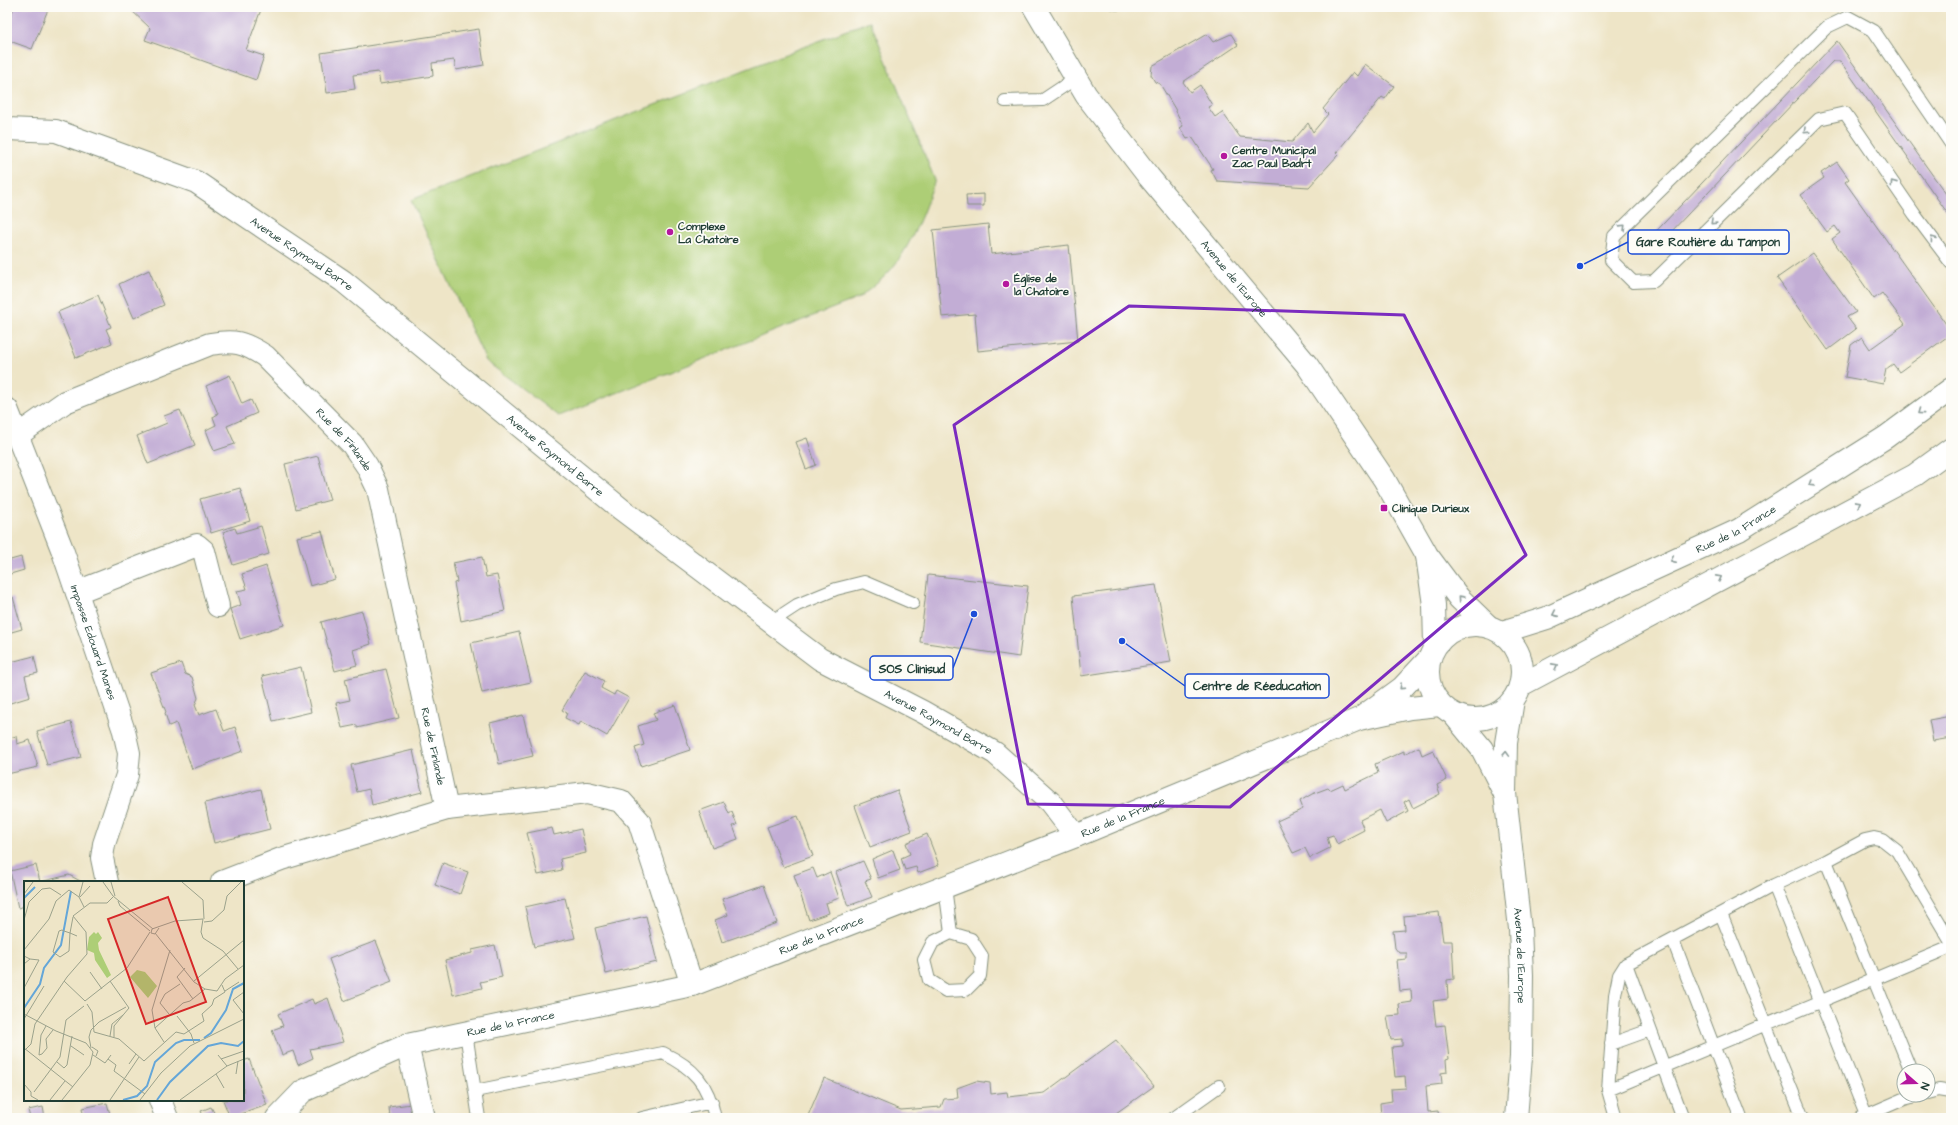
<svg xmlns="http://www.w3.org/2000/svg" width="1958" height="1125" font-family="'Architects Daughter',sans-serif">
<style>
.garden{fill:#adce76;stroke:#668655}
.building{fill:#c2add5}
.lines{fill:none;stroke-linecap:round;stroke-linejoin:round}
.lane-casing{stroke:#86917e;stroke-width:14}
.street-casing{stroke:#86917e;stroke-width:24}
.secondary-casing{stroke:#86917e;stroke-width:24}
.lane{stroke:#fff;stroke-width:12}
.street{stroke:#fff;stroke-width:22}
.secondary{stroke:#fff;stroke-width:22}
.oneway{stroke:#8f9e9a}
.marked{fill:none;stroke:#7b2cbf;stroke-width:3;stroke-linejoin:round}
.poi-dot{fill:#b5179e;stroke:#fdfcf7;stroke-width:1.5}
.labels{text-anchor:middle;stroke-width:3.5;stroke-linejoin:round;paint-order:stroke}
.poi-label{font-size:11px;font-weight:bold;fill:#1f3d34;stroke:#fdfcf7;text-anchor:start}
.street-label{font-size:11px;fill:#1f3d34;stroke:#fdfcf7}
.inset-river{fill:none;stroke:#64a6d8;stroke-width:2}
.inset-road{fill:none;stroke:#9ba28c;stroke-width:1}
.view{fill:#d62828;fill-opacity:0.15;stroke:#d62828;stroke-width:2}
.inset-edge{fill:none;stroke:#1f3d34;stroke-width:2}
.leader{fill:none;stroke:#1d4ed8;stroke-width:1.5}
.callout-dot{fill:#1d4ed8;stroke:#fdfcf7;stroke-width:1.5}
.callout{fill:#fdfcf7;stroke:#1d4ed8;stroke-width:1.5}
.callout-label{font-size:12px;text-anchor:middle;font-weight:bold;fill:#1f3d34}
</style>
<rect width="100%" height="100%" fill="#fdfcf7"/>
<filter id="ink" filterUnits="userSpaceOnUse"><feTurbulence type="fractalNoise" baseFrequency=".025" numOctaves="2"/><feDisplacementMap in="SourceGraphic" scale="8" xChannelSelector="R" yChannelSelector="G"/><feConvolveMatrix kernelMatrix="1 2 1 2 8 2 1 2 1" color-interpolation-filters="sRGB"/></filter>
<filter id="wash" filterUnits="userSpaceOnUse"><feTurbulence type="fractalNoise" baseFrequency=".012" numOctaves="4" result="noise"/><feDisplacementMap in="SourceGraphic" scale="16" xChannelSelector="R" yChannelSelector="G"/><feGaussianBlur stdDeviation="0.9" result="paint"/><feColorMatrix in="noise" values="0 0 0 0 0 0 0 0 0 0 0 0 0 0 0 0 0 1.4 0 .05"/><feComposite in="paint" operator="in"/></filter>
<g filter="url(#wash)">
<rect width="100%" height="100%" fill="#eee5c7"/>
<!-- garden -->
<path class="garden" d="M 870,21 L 935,180 C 923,213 910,251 885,276 C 877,284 867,291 859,298 L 558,416 L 486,361 L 411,200 Z"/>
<g id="blocks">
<!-- building -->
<path class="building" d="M 14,7 L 49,7 L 32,49 L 7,40 L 7,26 Z
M 128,7 L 262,7 L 246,50 L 264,56 L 256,80 L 145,40 L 150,28 Z
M 1106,7 L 1126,7 L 1121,10 L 1115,10 Z
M 479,29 L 484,65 L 456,70 L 454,60 L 432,63 L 433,76 L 380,84 L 378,72 L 353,75 L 355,89 L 327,93 L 321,53 Z
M 1207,34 L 1213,42 L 1231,34 L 1238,45 L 1183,82 L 1190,92 L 1200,85 L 1212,105 L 1208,107 L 1215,117 L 1222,112 L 1240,137 L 1292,142 L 1308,123 L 1313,132 L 1328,114 L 1323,109 L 1353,72 L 1357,76 L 1365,64 L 1394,86 L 1385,99 L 1382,97 L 1336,153 L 1338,155 L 1309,187 L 1217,181 L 1211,170 L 1213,169 L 1192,137 L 1187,139 L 1180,128 L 1183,126 L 1175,109 L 1160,84 L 1155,82 L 1151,75 L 1152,66 Z
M 1837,41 L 1951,201 L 1951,218 L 1840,61 L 1833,61 L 1652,252 L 1644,244 Z
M 1837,162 L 1849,179 L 1845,182 L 1951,331 L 1951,334 L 1899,372 L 1893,364 L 1886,369 L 1883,384 L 1845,377 L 1851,345 L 1862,337 L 1870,349 L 1905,324 L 1882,293 L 1874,299 L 1832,239 L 1840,233 L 1835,226 L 1827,232 L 1800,195 L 1824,178 L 1821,173 Z
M 984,194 L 984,206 L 967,206 L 966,195 Z
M 988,224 L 991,254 L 1069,245 L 1078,341 L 978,351 L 975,314 L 942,317 L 933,230 Z
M 1813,253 L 1856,312 L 1847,317 L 1856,329 L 1828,350 L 1777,278 Z
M 149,270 L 164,305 L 134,318 L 119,284 Z
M 98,295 L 111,327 L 106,329 L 112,343 L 76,358 L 58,312 Z
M 230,375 L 242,404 L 251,400 L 257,413 L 227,426 L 235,444 L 214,451 L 206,430 L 216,425 L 213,417 L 218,414 L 206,386 Z
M 180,410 L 195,445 L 148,464 L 137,436 L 167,423 L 164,416 Z
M 807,438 L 816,465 L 806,469 L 796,442 Z
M 318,456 L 330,500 L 296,509 L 285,464 Z
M 240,488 L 250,521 L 211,533 L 200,499 Z
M 261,526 L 269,554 L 233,565 L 223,532 L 235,528 L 237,533 Z
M 322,531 L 335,579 L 310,586 L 297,537 Z
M 21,557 L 24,570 L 7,575 L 7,561 Z
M 482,557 L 486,577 L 497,575 L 505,611 L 461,621 L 454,583 L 457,582 L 453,563 Z
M 266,566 L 284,625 L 240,639 L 230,609 L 241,605 L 237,591 L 247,589 L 242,574 Z
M 928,575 L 1028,586 L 1019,657 L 920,642 Z
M 1156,585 L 1171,662 L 1081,676 L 1073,596 Z
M 13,597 L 22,629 L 8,633 L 9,636 L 7,636 L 7,599 Z
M 362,611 L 371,644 L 353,650 L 357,665 L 335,671 L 321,622 Z
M 519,632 L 531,682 L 482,693 L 471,643 Z
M 34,656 L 38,673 L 25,676 L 30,697 L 7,704 L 7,663 Z
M 181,663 L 185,674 L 192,677 L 198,698 L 195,705 L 199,715 L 216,709 L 224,731 L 235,727 L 243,751 L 192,769 L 176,723 L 169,726 L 165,713 L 166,712 L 151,673 Z
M 301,667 L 311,712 L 273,721 L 262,676 Z
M 386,669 L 399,718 L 357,728 L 357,725 L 342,728 L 336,703 L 350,700 L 345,679 Z
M 585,671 L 604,681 L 601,688 L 614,695 L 616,691 L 629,698 L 607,736 L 581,721 L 579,725 L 565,718 L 567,713 L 562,710 Z
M 675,705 L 690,750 L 641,766 L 635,748 L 644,745 L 638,726 L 656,720 L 653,713 Z
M 523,715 L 533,756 L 499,764 L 490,723 Z
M 1951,716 L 1951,738 L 1933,741 L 1929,720 Z
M 71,722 L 81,757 L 47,765 L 37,731 Z
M 16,736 L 17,744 L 30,740 L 38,767 L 7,774 L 7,739 Z
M 1419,747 L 1422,755 L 1433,750 L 1447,780 L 1437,785 L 1440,794 L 1413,808 L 1409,799 L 1404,802 L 1408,811 L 1386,823 L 1380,810 L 1360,820 L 1364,830 L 1337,844 L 1333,835 L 1327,837 L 1330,848 L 1310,858 L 1305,848 L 1293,853 L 1277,821 L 1303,809 L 1300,801 L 1312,794 L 1328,788 L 1330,790 L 1343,784 L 1345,789 L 1378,773 L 1375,764 L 1404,751 L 1404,754 Z
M 413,750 L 422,792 L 372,805 L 369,789 L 357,792 L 351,765 Z
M 261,789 L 270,829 L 214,843 L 205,803 Z
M 897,790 L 912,831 L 870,847 L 855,806 Z
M 724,802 L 729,814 L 732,812 L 737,825 L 733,826 L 738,839 L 712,848 L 699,811 Z
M 798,816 L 813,856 L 783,867 L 767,827 Z
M 552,828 L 554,835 L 581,829 L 586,853 L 560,859 L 562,870 L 538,875 L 527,833 Z
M 927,834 L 939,865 L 918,873 L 916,867 L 905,870 L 901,858 L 910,854 L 906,843 Z
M 893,850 L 900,870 L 878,878 L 872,859 Z
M 863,861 L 871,879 L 865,881 L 872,897 L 848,906 L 836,872 Z
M 443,863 L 468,872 L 460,894 L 435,885 Z
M 36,865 L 40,882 L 25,882 L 25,906 L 18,908 L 10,871 Z
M 813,868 L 817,878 L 830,872 L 839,898 L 826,903 L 829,913 L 809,920 L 794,875 Z
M 69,875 L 82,882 L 44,882 L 44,881 Z
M 764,885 L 777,923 L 722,942 L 715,920 L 728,915 L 722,899 Z
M 565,898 L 575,938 L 534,947 L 525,907 Z
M 1439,912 L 1443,941 L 1452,941 L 1454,979 L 1447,980 L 1448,999 L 1433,1001 L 1436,1026 L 1445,1025 L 1449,1059 L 1446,1060 L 1447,1072 L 1441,1073 L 1442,1084 L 1426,1086 L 1428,1112 L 1438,1111 L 1439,1118 L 1381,1118 L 1380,1103 L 1392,1101 L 1391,1089 L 1406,1088 L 1405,1076 L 1395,1077 L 1392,1047 L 1402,1046 L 1402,1039 L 1391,1040 L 1387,1016 L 1400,1015 L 1399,1004 L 1412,1002 L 1411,990 L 1400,991 L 1397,960 L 1407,959 L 1407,953 L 1399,953 L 1395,948 L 1393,931 L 1405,930 L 1404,916 Z
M 646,916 L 657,962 L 606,974 L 595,928 Z
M 376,941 L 392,982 L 344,1001 L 329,959 Z
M 495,945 L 502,977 L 480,982 L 482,988 L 453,995 L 445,960 L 472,953 L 472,950 Z
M 328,998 L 343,1042 L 310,1049 L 313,1058 L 298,1065 L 293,1051 L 282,1055 L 272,1030 L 283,1026 L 278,1014 L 312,999 L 314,1004 Z
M 1116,1040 L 1154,1086 L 1109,1118 L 807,1118 L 824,1078 L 901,1110 L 941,1107 L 944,1099 L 958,1098 L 957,1088 L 976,1081 L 990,1083 L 991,1094 L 1007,1092 L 1008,1097 L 1044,1093 Z
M 249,1059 L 267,1105 L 230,1118 L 223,1100 L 243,1100 L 243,1061 Z
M 107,1103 L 111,1118 L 84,1118 L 82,1108 Z
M 411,1104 L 418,1118 L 390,1118 L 389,1107 Z
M 43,1107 L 45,1118 L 30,1118 L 28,1110 Z
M 211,1107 L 217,1118 L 204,1118 L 201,1111 Z"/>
</g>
</g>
<g filter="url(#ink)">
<use href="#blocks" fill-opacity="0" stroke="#86917e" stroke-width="1"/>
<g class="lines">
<defs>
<path id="lane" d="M 1005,101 L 1043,100 L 1076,78
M 1951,144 L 1874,31 L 1848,17 L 1827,27 L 1614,236 L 1611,260 L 1633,282 L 1654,281 L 1819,119 L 1845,113 L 1915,215 L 1951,263
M 771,622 L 797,605 L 836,589 L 864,582 L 913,603
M 1826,861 L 1911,1071
M 1774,885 L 1866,1115
M 945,887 L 951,933
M 1721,914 L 1803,1118
M 951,933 L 971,939 L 982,956 L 980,976 L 966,990 L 946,991 L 929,980 L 924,960 L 933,942 Z
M 1673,940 L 1741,1118
M 1626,964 L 1683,1118
M 466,1033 L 479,1118
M 1611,1044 L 1650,1030
M 1608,1090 L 1951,947
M 475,1091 L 663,1053 C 694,1068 708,1083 715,1118
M 1928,1093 L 1939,1090 L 1951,1092
M 642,1118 L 712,1102
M 1174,1118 L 1219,1086
M 1616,1118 L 1608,1090 L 1615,995 L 1619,975 L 1626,964 L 1774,885 L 1826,861 L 1865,840 L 1874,838 L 1883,840 L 1897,851 L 1951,942
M 1860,1118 L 1904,1099 L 1920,1095"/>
<g id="street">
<path id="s1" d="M 7,129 L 56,131 L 196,182 L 343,281 L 621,509 L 820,659 L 923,712 L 995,753 L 1050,802 L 1076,836"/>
<path id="s2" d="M 7,409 L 62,549 L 124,731 L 129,753 L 127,775 L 104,844 L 102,858 L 107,882"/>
<path id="s3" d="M 18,435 L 65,402 L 210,344 C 235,340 243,342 265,356 L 352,444 L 367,466 L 378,489 L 447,809"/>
<path d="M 77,592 L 197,545 L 204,551 L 218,606"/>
<path id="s4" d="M 1502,632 L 1547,618 L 1739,530 L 1886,437 L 1951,389"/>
<path d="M 1521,685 L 1915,475 L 1951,449"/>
<path d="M 1365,715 L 1402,688 L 1429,659"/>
<path d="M 222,882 L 281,859 L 447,809 L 587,793 L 621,801 L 639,821 L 692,985"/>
<path d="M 407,1045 L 424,1118"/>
<path d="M 160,1100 L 167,1118"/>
<path id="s5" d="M 277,1118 L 303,1091 L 407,1045 L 692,985 L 1076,836 L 1359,719 L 1410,708 L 1440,705"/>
</g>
<g id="secondary">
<path id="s6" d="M 1034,7 L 1086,95 L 1149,177 L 1307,365 L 1384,479 L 1427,555 L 1459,598 L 1488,626"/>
<path d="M 1427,556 L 1434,605 L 1435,645"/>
<circle cx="1475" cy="672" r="47"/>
<path id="s7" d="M 1513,700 L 1506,743 L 1505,793 L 1520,929 L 1522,975 L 1521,1057 L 1516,1118"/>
<path d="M 1454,715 L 1482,749 L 1504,792"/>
</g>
</defs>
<!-- lane casing -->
<use href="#lane" class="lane-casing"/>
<!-- street casing -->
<use href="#street" class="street-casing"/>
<!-- secondary casing -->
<use href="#secondary" class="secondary-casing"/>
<!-- lane -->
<use href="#lane" class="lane"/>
<!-- street -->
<use href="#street" class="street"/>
<!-- secondary -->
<use href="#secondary" class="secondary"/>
</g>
<!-- one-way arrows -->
<defs><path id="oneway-chevron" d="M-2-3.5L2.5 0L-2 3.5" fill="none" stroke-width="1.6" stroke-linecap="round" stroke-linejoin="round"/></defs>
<g class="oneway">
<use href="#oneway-chevron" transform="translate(1806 131) rotate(136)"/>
<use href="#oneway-chevron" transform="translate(1893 183) rotate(-125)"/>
<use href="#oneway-chevron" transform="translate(1713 222) rotate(136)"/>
<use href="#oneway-chevron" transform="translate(1623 227) rotate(-44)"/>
<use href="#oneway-chevron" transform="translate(1933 239) rotate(-127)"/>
<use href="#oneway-chevron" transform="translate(1920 412) rotate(144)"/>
<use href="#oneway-chevron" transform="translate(1811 484) rotate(148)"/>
<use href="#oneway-chevron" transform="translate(1858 504) rotate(-28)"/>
<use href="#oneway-chevron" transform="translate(1673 560) rotate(156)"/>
<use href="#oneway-chevron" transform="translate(1719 578) rotate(-28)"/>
<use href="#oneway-chevron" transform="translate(1461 598) rotate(-132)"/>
<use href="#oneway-chevron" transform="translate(1555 614) rotate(156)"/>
<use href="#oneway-chevron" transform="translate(1555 666) rotate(-28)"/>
<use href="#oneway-chevron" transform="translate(1402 687) rotate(138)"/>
<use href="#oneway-chevron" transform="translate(1506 754) rotate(-88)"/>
</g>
</g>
<!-- marked area -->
<path class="marked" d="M 1129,306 L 1404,315 L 1526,555 L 1230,807 L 1028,804 L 954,425 Z"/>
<!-- markers -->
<g class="poi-dot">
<circle cx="1224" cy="156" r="4"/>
<circle cx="670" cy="232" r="4"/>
<circle cx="1006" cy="284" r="4"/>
<rect x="1380" y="504" width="8" height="8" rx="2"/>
</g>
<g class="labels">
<!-- poi labels -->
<g class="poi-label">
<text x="1232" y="154">Centre Municipal<tspan x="1232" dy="13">Zac Paul Badrt</tspan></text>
<text x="678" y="230">Complexe<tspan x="678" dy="13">La Chatoire</tspan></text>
<text x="1014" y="282">Église de<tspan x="1014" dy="13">la Chatoire</tspan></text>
<text x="1392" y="512">Clinique Durieux</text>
</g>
<!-- street labels -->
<g class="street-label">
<text dy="4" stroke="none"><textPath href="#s1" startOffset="326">Avenue Raymond Barre</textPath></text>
<text dy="4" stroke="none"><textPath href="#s6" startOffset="338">Avenue de l'Europe</textPath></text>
<text dy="4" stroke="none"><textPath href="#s3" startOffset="387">Rue de Finlande</textPath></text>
<text dy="4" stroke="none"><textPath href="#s1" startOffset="650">Avenue Raymond Barre</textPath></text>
<text dy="4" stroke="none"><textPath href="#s4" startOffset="256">Rue de la France</textPath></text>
<text dy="4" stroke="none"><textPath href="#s2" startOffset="249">Impasse Edouard Manes</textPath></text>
<text dy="4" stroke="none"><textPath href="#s1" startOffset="1118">Avenue Raymond Barre</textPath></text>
<text dy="4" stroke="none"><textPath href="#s3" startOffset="711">Rue de Finlande</textPath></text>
<text dy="4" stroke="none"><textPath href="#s5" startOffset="905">Rue de la France</textPath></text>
<text dy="4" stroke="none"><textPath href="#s5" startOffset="581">Rue de la France</textPath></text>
<text dy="4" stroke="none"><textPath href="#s7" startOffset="257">Avenue de l'Europe</textPath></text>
<text dy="4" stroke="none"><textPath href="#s5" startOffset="257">Rue de la France</textPath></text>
</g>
</g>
<!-- overview -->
<g transform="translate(24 881)">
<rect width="220" height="220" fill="#eee5c7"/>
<path d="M 70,51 L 72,53 L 74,51 L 78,57 L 74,62 L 75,69 L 87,94 L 83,97 L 71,79 L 70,72 L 63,69 L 65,56 ZM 113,89 L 121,91 L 133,105 L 124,117 L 106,96 Z" fill="#adce76"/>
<path class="inset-river" d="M 0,17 L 11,6M 0,127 L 16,103 L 20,87 L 37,64 L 47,10M 180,157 L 187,152 L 202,129 L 209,108 L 220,102M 99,219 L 113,215 L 123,205 L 131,181 L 152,162 L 160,159 L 176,159M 133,219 L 146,201 L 184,165 L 197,162 L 214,165 L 220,160"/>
<path class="inset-road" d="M 79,1 L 89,15 L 129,48M 87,1 L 91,15M 158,1 L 179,19 L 180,38M 0,13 L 9,1M 55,16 L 59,1M 56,16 L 66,5M 94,20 L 96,25 L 126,50M 49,35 L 66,22 L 83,22 L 89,16M 49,36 L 46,52 L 45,70 L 36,76 L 29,71 L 35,50 L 38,49 L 40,50 L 46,52 L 53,55M 0,39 L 5,21 L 18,8 L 26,7 L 37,14M 180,41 L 188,40 L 200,29 L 203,15 L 217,1M 135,47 L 131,53 L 127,52 L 128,48 L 151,40 L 179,38 L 177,51 L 179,57 L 199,70 L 214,88M 131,52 L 170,101 L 181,108 L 193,110 L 201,98 L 220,84M 0,69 L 25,38 L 32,20 L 45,9 L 55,16 L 60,26M 0,75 L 6,78 L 0,83M 161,87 L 153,96 L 169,118M 66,91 L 78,108M 40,100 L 61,120M 86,100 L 105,127 L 90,145 L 90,156M 170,100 L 220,59M 0,107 L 15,79 L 6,78M 201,110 L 215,101M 220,111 L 209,119 L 220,133M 61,120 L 103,87 L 126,51M 63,123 L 68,131 L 70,151 L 95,158 L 120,180 L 152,151 L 160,153 L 180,140 L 178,133 L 188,124 L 190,118 L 201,111 L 198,104M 0,133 L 32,150 L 62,162 L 69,171 L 66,184 L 38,219M 145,133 L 136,122 L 141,113 L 156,103M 153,135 L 167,153 L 170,162M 0,138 L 20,105M 22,145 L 17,154 L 15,174 L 18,173 L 23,167 L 22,158 L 29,149M 131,147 L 159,122 L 166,120 L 181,108M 86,155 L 88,143 L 99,134M 140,161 L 131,147 L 128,129 L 146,69M 47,165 L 60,174M 68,166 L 74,170 L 72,175M 0,167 L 49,206M 67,167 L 65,156 L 67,149 L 75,141 L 102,126M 0,170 L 7,163 L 11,143 L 43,96 L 63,73 L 62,51 L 49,35M 69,174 L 81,182 L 87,174M 194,174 L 203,185M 84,178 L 92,184 L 90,190 L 121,213M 197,178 L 220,170M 33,181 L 40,187 L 43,184 L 48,155M 105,183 L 112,173M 192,193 L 200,207M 212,193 L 214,180M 0,203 L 7,211 L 7,215 L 14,219M 10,211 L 36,176 L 42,139 L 60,125M 26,219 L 41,200M 86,219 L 115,176M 116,219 L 137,192 L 166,165 L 220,138M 156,219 L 203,185 L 220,178"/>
<path class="view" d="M 144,16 L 182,121 L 122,143 L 84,38 Z"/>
<rect width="220" height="220" class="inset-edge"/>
</g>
<!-- callouts -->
<path class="leader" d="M1580 266L1628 242M974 614L953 668M1122 641L1185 686"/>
<g class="callout-dot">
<circle cx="1580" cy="266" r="4"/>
<circle cx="974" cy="614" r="4"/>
<circle cx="1122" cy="641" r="4"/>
</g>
<g class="callout">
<rect x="1628" y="230" width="161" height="24" rx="4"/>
<rect x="870" y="656" width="83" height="24" rx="4"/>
<rect x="1185" y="674" width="144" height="24" rx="4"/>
</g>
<g class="callout-label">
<text x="1708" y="246">Gare Routière du Tampon</text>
<text x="912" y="673">SOS Clinisud</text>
<text x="1257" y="690">Centre de Réeducation</text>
</g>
<!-- margin -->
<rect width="1958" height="1125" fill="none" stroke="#fdfcf7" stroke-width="24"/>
<!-- north arrow -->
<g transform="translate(1916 1083) rotate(110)"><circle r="19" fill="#fdfcf7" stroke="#a4b0a9"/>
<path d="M0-3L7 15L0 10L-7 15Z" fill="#b5179e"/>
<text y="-6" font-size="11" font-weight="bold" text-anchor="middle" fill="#1f3d34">N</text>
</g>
</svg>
